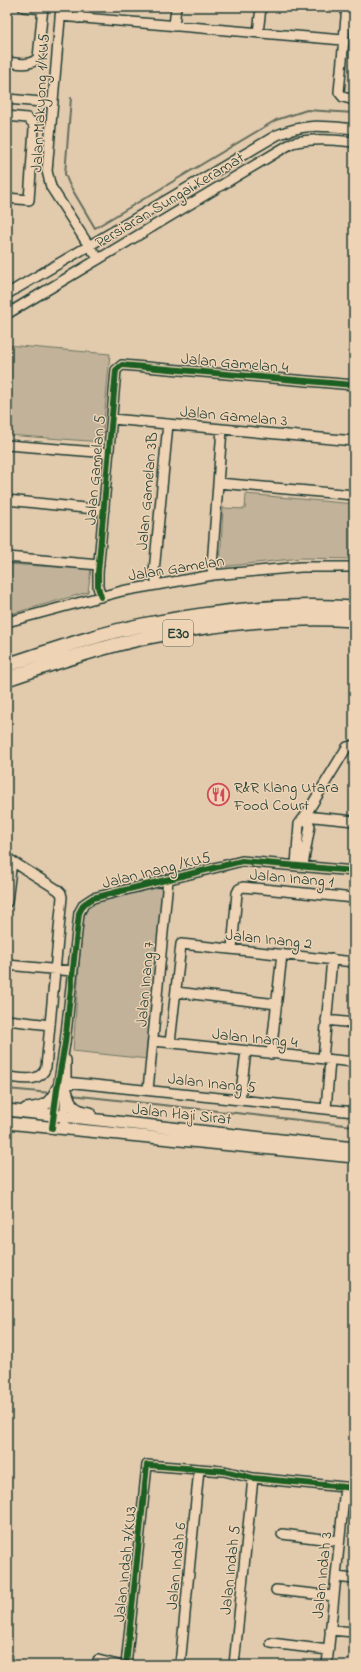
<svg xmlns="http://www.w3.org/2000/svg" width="361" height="1672" font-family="'Indie Flower',sans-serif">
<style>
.green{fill:#c1b299;stroke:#707866}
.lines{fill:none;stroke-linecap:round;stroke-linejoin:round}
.stream{stroke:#636e5d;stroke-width:2}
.minor-casing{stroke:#1f3d34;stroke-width:12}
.major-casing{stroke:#1f3d34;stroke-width:14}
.highway-casing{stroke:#1f3d34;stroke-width:16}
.minor{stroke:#eed3b5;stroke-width:9}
.major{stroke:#eed3b5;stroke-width:11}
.highway{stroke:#eed3b5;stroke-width:13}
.cycleway-casing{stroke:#eed3b5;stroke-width:8}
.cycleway{stroke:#1b5e20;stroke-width:6}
.labels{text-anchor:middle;stroke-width:3;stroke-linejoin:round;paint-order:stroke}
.shield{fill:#eed3b5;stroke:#5d6a5b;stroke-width:1}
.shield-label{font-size:15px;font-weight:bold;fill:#1f3d34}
.street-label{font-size:16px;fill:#1f3d34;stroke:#eed3b5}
.poi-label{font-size:16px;fill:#1f3d34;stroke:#eed3b5;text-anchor:start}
</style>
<rect width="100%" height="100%" fill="#e2caad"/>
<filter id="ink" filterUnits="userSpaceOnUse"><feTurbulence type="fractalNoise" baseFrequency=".025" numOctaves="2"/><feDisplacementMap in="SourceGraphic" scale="8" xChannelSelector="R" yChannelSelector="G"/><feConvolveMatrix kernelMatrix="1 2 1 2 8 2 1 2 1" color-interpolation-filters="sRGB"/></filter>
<g filter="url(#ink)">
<!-- green -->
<path class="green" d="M 7,345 L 110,354 L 102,442 L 7,435 Z
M 246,494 L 354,504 L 354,559 L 301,558 L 220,567 L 223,508 L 245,509 Z
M 7,564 L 91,569 L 88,592 L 7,615 Z
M 154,887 L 161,888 L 162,893 L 148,1059 L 73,1051 L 83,912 L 88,905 L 95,902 Z"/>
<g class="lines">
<!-- stream -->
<path class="stream" d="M 71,98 L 65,174 L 69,184 L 95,228 L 276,120 L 307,110 L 354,113
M 7,1089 L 51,1093
M 71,1095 L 354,1126"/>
<defs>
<path id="minor" d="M 23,7 L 43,9
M 61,7 L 47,171 L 51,187 L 89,246 L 99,259
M 347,7 L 339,92 L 343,97 L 354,100
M 60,16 L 343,40
M 78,18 L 79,7
M 174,26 L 176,7
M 258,33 L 261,7
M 7,62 C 18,63 29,67 38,58 L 43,7
M 7,99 L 53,103
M 7,116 L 27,118 L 33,123 L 34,129 L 29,200 L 7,198
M 7,294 L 277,135 C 306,123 323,126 354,129
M 7,314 L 292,143 C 313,138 333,140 354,142
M 112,419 L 354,441
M 7,445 L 109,453
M 218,483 L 354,495
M 7,500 L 104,510
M 7,557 L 99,565
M 213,575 L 212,566 L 222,429
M 157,585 L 154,572 L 168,424
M 101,597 L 98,587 L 98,573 L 116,370 L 122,365 L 354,385
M 7,622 L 122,591 L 213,575 L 301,567 L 354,567
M 305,816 L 354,821
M 7,858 L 58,890 L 61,893 L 62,897 L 46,1067 C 40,1084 21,1078 7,1077
M 296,865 L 299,824 L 305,816 L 347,747 L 354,745
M 303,865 L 310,826 L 305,816
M 7,902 L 12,861
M 232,949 L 237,893 L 239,889 L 243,887 L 354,898
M 7,965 L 72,971
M 176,992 L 277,1004
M 7,1020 L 50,1025
M 326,1020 L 354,1023
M 154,1041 L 354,1062
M 170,1043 L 181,944 L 354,962
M 271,1054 L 282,954
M 323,1059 L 332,959
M 66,1082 L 354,1112
M 148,1090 L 168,880
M 240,1100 L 246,1051
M 326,1109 L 330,1060
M 53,1121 L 65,1043 L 79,913 L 84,904 L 93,898 L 242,861 L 354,871
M 64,1129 L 66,1090 L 66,1060
M 282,1534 L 339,1541
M 336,1577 L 354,1579
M 276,1590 L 334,1596
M 330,1630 L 354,1632
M 271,1643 L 328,1650
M 98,1660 L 118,1665
M 126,1665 L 147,1465 L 224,1471 L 253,1478 L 354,1488
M 180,1665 L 199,1469
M 234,1665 L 253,1478
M 327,1665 L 345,1487"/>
<path id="major" d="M 66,1090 C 70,1106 74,1111 90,1113
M 26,1109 C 43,1107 50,1105 57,1089
M 7,1110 L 354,1148
M 7,1123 L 354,1157"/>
<path id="highway" d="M 7,665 C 53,650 100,633 148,624 C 215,611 286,603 354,608
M 7,679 C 54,663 101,647 149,637 C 216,623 286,616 354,620"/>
</defs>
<!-- minor casing -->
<use href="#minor" class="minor-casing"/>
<!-- major casing -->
<use href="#major" class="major-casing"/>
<!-- highway casing -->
<use href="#highway" class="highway-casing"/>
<!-- minor -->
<use href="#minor" class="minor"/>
<!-- major -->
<use href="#major" class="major"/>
<!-- highway -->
<use href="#highway" class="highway"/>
<defs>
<path id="cycleway" d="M 101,597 L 98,587 L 98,573 L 116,370 L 122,365 L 354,385
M 52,1128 L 57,1089 L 65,1043 L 79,913 L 84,904 L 93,898 L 242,861 L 354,871
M 126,1665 L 147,1465 L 224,1471 L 253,1478 L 354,1488"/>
</defs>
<!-- cycleway casing -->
<use href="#cycleway" class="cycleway-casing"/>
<!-- cycleway -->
<use href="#cycleway" class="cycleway"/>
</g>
</g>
<!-- icons -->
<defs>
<symbol id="restaurant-ring" viewBox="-11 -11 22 22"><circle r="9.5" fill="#eed3b5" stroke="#d1495b" stroke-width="1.5"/><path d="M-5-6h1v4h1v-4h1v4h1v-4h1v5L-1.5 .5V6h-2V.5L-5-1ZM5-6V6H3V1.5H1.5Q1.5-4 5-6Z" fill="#d1495b"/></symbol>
</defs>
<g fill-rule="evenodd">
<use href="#restaurant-ring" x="206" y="782" width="25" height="25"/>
</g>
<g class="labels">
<!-- shield labels -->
<rect class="shield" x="163" y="620" width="30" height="26" rx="3"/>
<g class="shield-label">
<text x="178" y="638">E30</text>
</g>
<!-- street labels -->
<g class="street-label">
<text transform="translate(39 103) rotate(-87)" y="6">Jalan Makyong 1/KU5</text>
<text transform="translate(169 199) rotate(-31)" y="6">Persiaran Sungai Keramat</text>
<text transform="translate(235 362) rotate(5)" y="6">Jalan Gamelan 4</text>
<text transform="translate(234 415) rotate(5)" y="6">Jalan Gamelan 3</text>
<text transform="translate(94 470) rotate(-85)" y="6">Jalan Gamelan 5</text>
<text transform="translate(146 491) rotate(-85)" y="6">Jalan Gamelan 3B</text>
<text transform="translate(176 567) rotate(-9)" y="6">Jalan Gamelan</text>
<text transform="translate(156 869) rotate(-14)" y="6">Jalan Inang /KU5</text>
<text transform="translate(292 877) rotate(5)" y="6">Jalan Inang 1</text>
<text transform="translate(269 938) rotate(6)" y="6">Jalan Inang 2</text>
<text transform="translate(144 984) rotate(-85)" y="6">Jalan Inang 7</text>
<text transform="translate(255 1037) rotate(6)" y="6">Jalan Inang 4</text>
<text transform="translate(212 1082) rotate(6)" y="6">Jalan Inang 5</text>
<text transform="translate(182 1113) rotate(6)" y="6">Jalan Haji Sirat</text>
<text transform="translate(124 1564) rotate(-84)" y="6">Jalan Indah 7/KU3</text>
<text transform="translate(175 1566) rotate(-84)" y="6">Jalan Indah 6</text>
<text transform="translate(229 1570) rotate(-84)" y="6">Jalan Indah 5</text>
<text transform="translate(321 1575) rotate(-84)" y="6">Jalan Indah 3</text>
</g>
<!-- poi labels -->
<g class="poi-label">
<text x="234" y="792">R&amp;R Klang Utara<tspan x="234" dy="18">Food Court</tspan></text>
</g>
</g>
<!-- margin -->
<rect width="361" height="1672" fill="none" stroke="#eed3b5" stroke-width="24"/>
<rect x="12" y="12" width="337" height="1648" fill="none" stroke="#1f3d34" stroke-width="1.5" filter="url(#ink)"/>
</svg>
